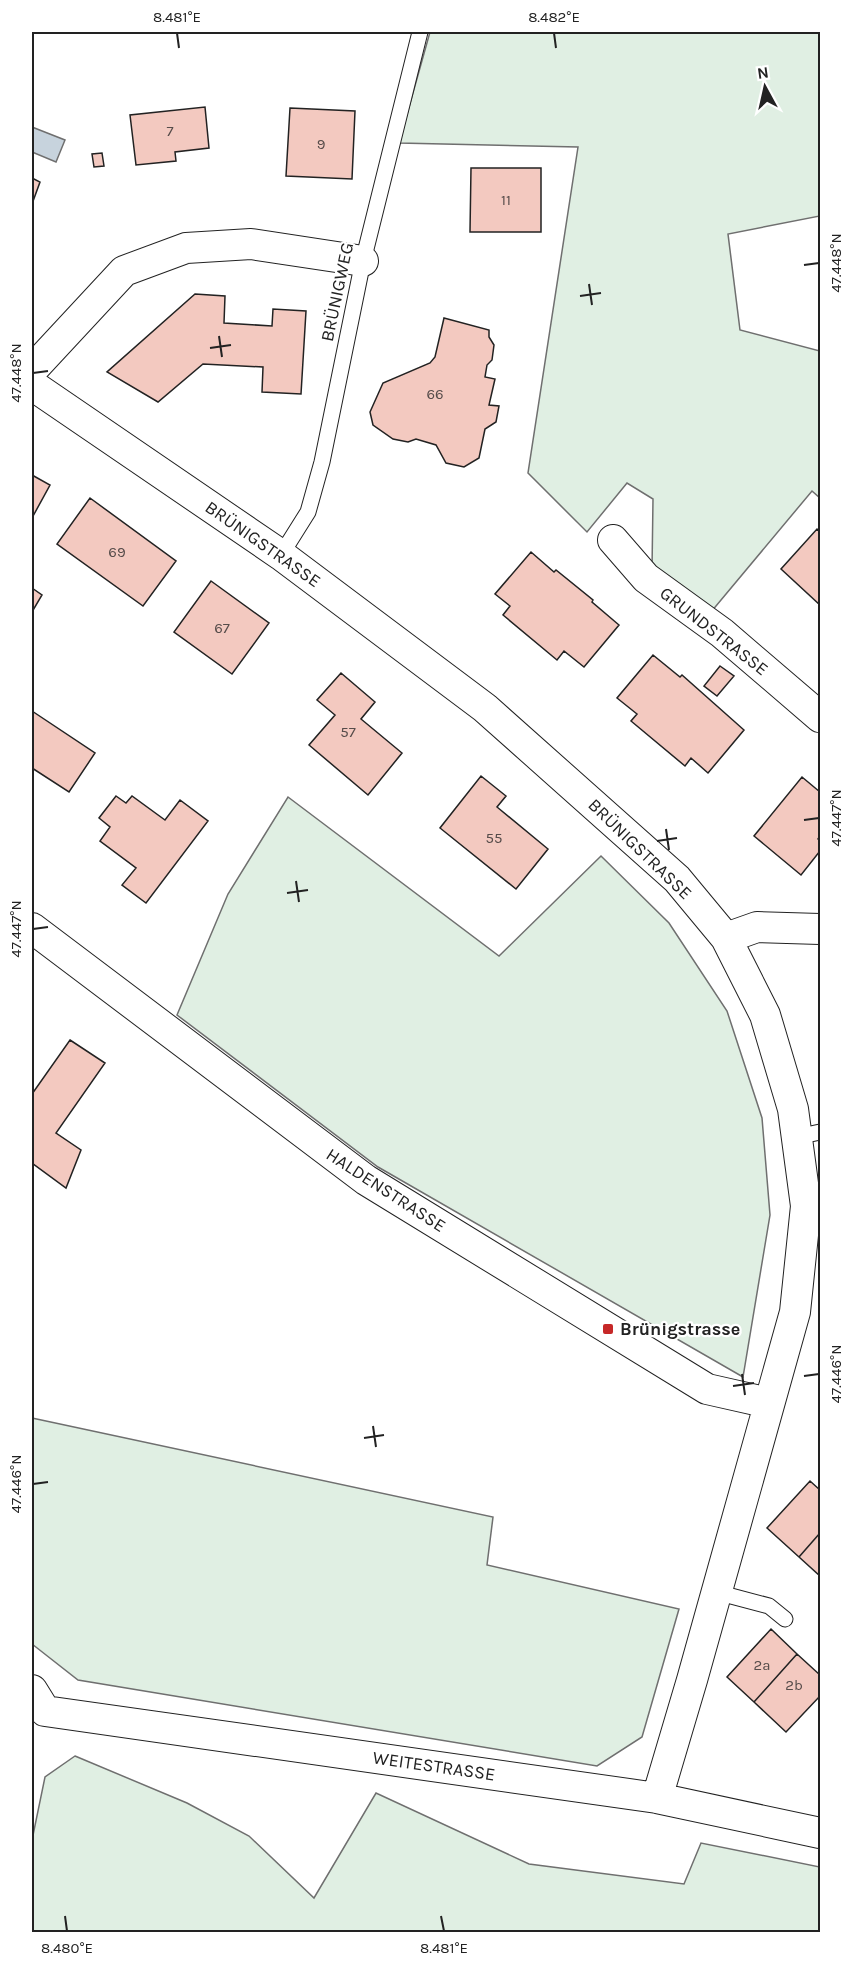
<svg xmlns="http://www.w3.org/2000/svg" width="852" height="1964" font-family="Karla,sans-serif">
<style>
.green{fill:#e0efe3;stroke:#6f6f6f;stroke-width:1.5}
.water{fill:#c7d3dd;stroke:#6f6f6f;stroke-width:1.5}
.building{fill:#f3c9c0;stroke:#222;stroke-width:1.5}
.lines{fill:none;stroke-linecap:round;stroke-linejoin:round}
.lane-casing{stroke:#222;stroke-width:17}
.street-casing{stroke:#222;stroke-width:32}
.lane{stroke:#fff;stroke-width:15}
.street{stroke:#fff;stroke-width:30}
.ticks{fill:none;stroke:#222;stroke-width:2}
.poi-dot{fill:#c62828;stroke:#fff;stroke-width:2}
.labels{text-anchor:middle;stroke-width:4.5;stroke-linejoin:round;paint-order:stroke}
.number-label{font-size:15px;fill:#564c4a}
.street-label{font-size:18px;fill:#222;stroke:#fff}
.poi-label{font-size:18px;font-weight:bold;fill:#222;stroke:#fff;text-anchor:start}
.neatline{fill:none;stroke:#222;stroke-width:2}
.ticks-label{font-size:15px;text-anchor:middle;fill:#222}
</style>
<rect width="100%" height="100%" fill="#fff"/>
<!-- green -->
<path class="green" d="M 430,32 L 820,32 L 820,216 L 728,234 L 740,330 L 820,351 L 820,498 L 812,491 L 711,612 L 652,570 L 653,499 L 627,483 L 587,532 L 528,473 L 578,147 L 399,143 Z
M 288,797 L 499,956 L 601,856 L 669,923 L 727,1011 L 762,1118 L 770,1215 L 743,1377 L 378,1167 L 177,1015 L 228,894 Z
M 32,1418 L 493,1517 L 487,1565 L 679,1609 L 642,1737 L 597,1766 L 78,1680 L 32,1644 Z
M 75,1756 L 187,1803 L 249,1836 L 314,1898 L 376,1793 L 529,1864 L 684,1884 L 701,1843 L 820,1867 L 820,1932 L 32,1932 L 32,1840 L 45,1777 Z"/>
<!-- water -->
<path class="water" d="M 32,127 L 65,140 L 56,162 L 32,152 Z"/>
<!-- building -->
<path class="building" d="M 205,107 L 209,148 L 175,152 L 176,161 L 136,165 L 130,115 Z
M 290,108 L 355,111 L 352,179 L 286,176 Z
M 102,153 L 104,166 L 94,167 L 92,154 Z
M 471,168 L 541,168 L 541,232 L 470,232 Z
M 32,178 L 40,182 L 32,204 Z
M 195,294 L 225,296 L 224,323 L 272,326 L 273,309 L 306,311 L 301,394 L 262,392 L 263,367 L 203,364 L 158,402 L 107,372 Z
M 444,318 L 489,330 L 489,337 L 494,345 L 492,360 L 487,365 L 485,377 L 495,379 L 489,405 L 499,406 L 496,422 L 485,429 L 479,458 L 464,467 L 446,463 L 436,445 L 416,439 L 408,442 L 393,439 L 373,425 L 370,412 L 383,383 L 430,363 L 435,357 Z
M 32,475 L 50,485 L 32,518 Z
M 90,498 L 176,561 L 143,606 L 57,544 Z
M 817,529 L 820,532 L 820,605 L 781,569 Z
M 531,552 L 554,572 L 556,570 L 593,600 L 592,602 L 619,625 L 584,667 L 564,651 L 557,660 L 503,615 L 510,606 L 495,594 Z
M 211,581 L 269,623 L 232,674 L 174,632 Z
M 32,588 L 42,595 L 32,612 Z
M 653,655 L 680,677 L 682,675 L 744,730 L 708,773 L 691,758 L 685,766 L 631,721 L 637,714 L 617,698 Z
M 720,666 L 734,676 L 717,696 L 704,686 Z
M 341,673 L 375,702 L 361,719 L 402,753 L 368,795 L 309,745 L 335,715 L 317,700 Z
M 32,711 L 95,753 L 69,792 L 32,768 Z
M 481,776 L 506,796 L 497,807 L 548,849 L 516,889 L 440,828 Z
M 802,777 L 820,792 L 820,836 L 818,839 L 820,841 L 820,851 L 801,875 L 754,836 Z
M 116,796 L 126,803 L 132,796 L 165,820 L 180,800 L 208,821 L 146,903 L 122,885 L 136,868 L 100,841 L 110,827 L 99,818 Z
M 70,1040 L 105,1063 L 56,1133 L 81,1150 L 66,1188 L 32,1163 L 32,1094 Z
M 810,1481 L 820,1490 L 820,1533 L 799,1557 L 767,1528 Z
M 820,1533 L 820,1576 L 799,1557 Z
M 771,1629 L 797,1654 L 754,1702 L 727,1677 Z
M 797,1654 L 820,1675 L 820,1696 L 786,1732 L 754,1702 Z"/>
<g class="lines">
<defs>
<path id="lane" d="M 281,555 L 308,512 L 322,462 L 363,261 L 420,32
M 797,1137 L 820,1132
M 716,1592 L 769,1606 L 785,1619"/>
<path id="street" d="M 32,370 L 124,271 L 186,248 L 251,244 L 363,261
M 32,385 L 281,555 L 485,708 L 677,879 L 726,938 L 765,1015 L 793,1109 L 806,1206 L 795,1312 L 692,1680 L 657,1798
M 613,540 L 646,578 L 722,633 L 820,717
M 32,928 L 366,1180 L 707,1389 L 769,1403
M 726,938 L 757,927 L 820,929
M 32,1690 L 45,1711 L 657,1798 L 820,1833"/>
</defs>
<!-- lane casing -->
<use href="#lane" class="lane-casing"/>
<!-- street casing -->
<use href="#street" class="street-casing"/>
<!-- lane -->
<use href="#lane" class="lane"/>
<!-- street -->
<use href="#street" class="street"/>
</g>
<!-- ticks -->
<path class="ticks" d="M 177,33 L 179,48M 554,33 L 556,48M 804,265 L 819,263M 589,284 L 592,305M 580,296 L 601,293M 219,336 L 222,357M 210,348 L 231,345M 33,373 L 48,371M 804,820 L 819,818M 666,829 L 669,850M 657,841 L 677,838M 296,881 L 299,902M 287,893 L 308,890M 33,929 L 48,927M 742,1374 L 745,1395M 804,1376 L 819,1374M 733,1386 L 754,1383M 373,1426 L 376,1447M 364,1438 L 384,1435M 33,1484 L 48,1482M 65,1916 L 67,1931M 441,1916 L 444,1931"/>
<!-- markers -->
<rect class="poi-dot" x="602" y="1323" width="12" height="12" rx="3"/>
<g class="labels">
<!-- number labels -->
<g class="number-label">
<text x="170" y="136">7</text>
<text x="321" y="149">9</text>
<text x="506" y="205">11</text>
<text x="435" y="399">66</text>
<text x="117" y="557">69</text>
<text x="222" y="633">67</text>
<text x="348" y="737">57</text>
<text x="494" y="843">55</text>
<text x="762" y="1670">2a</text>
<text x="794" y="1690">2b</text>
</g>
<!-- street labels -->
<g class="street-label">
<text transform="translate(337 292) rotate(-78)" y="6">BRÜNIGWEG</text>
<text transform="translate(263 544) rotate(35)" y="6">BRÜNIGSTRASSE</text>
<text transform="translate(714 631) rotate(38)" y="6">GRUNDSTRASSE</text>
<text transform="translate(640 849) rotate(44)" y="6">BRÜNIGSTRASSE</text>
<text transform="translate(386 1190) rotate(33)" y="6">HALDENSTRASSE</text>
<text transform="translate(434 1766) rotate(8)" y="6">WEITESTRASSE</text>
</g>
<!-- poi labels -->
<g class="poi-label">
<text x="620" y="1335">Brünigstrasse</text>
</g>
</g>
<!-- border -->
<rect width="852" height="1964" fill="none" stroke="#ffffff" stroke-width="66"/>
<!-- north arrow -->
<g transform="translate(765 87) rotate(352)" stroke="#ffffff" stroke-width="4.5" paint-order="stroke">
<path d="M0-4.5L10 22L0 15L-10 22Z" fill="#222222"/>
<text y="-9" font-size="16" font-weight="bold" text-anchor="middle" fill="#222222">N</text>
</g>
<rect x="33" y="33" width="786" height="1898" class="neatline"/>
<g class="ticks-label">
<text x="177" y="22">8.481°E</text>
<text x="554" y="22">8.482°E</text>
<text transform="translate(836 263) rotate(-90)" y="5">47.448°N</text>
<text transform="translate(16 373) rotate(-90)" y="5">47.448°N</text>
<text transform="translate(836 818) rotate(-90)" y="5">47.447°N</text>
<text transform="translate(16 929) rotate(-90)" y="5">47.447°N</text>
<text transform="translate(836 1374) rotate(-90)" y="5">47.446°N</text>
<text transform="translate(16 1484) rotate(-90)" y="5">47.446°N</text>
<text x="67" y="1953">8.480°E</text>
<text x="444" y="1953">8.481°E</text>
</g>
</svg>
